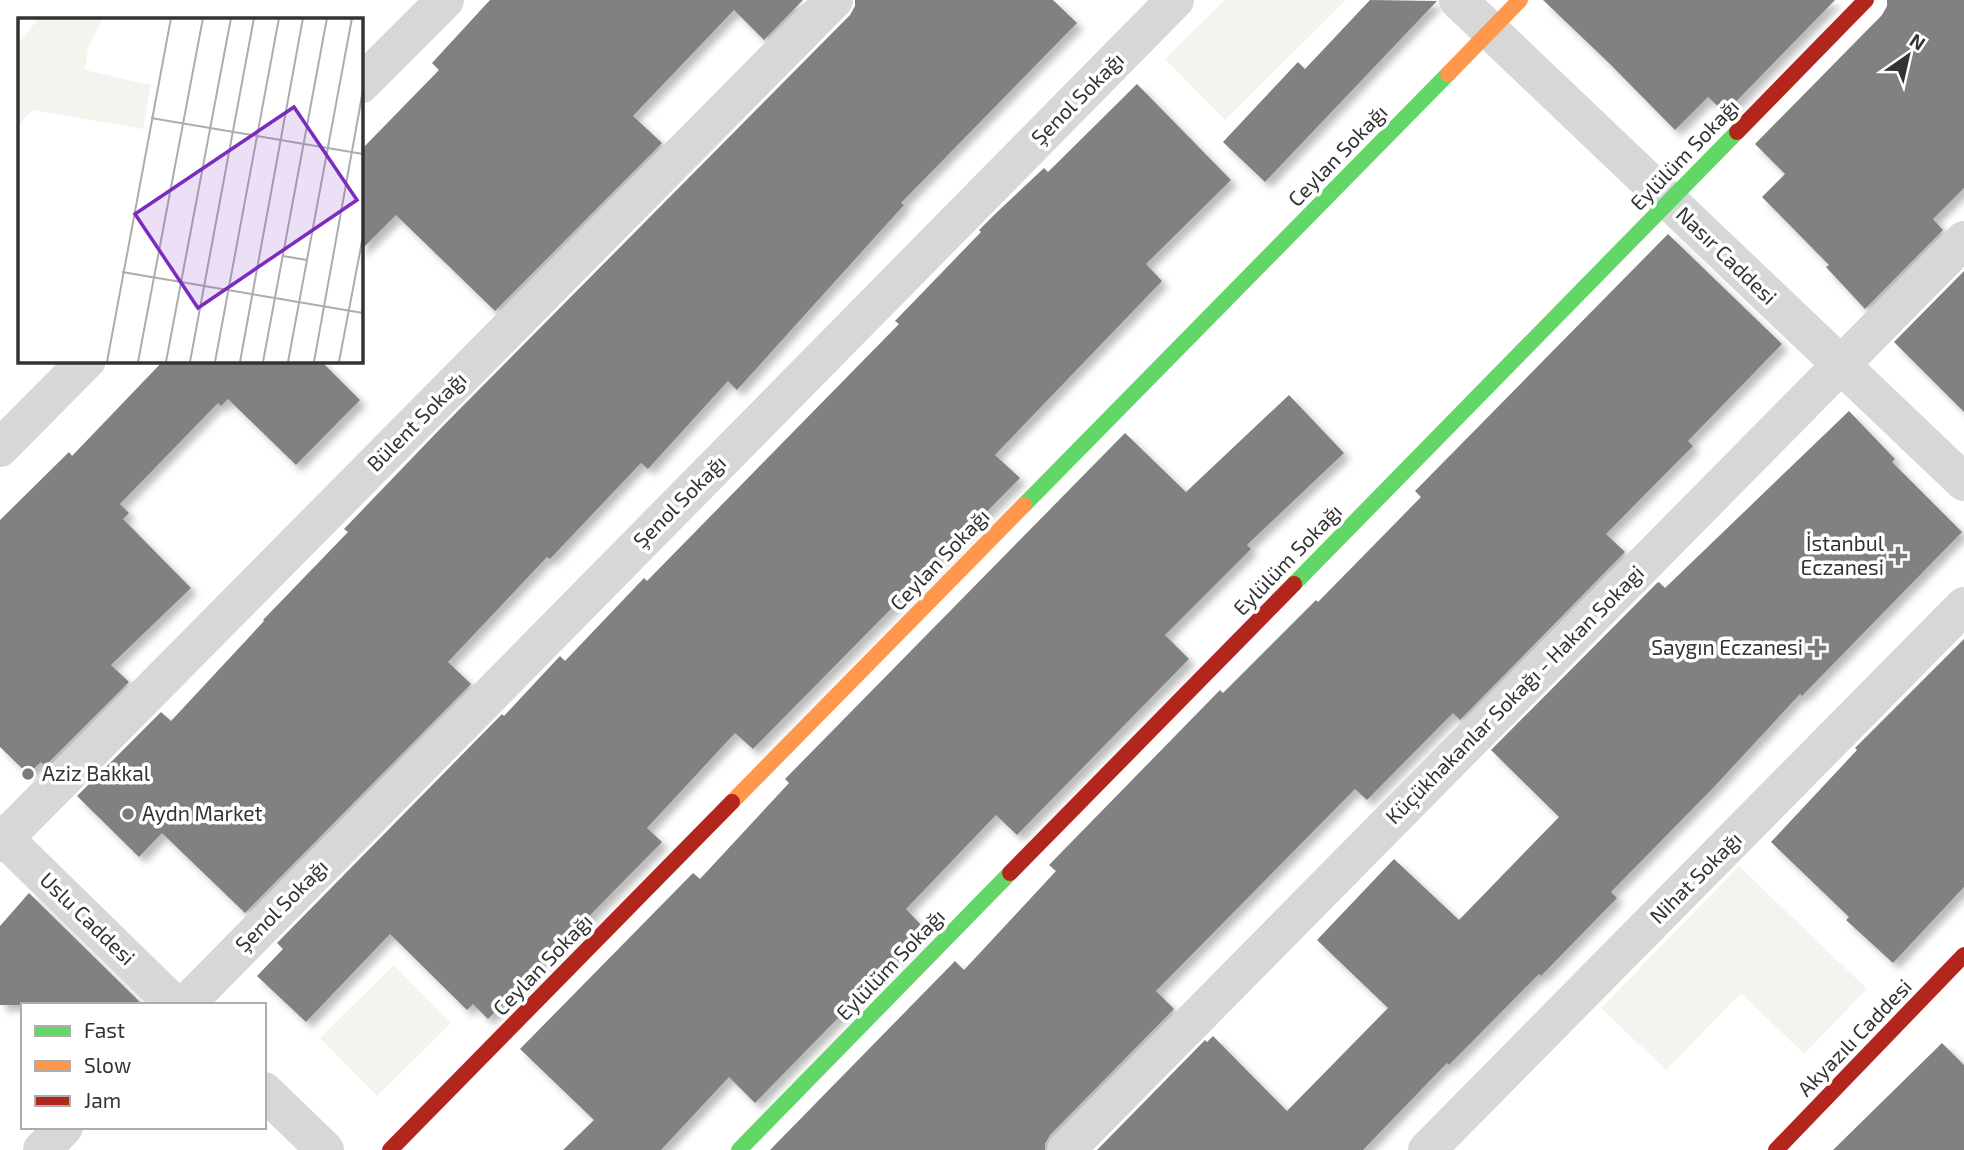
<svg xmlns="http://www.w3.org/2000/svg" width="1964" height="1150" font-family="'Exo 2',sans-serif">
<style>
.green{fill:#f1f5ed}
.building{fill:#818181;filter:url(#shadow)}
.lines{fill:none;stroke-linecap:round;stroke-linejoin:round}
.street{stroke:#d7d7d7;stroke-width:38}
.fast{stroke:#63d668;stroke-width:16}
.slow{stroke:#ff974d;stroke-width:16}
.jam{stroke:#b3261e;stroke-width:16}
.poi-dot{fill:#7a7a7a;stroke:#fff;stroke-width:2.5}
.labels{text-anchor:middle;stroke-width:7;stroke-linejoin:round;paint-order:stroke}
.street-label{font-size:21px;fill:#333;stroke:#fff}
.poi-label{font-size:21px;fill:#333;stroke:#fff;text-anchor:end}
.inset-road{fill:none;stroke:#adadad;stroke-width:2}
.view{fill:#7b2cbf;fill-opacity:0.15;stroke:#7b2cbf;stroke-width:3.5}
.inset-edge{fill:none;stroke:#333;stroke-width:3.5}
</style>
<defs>
<filter id="shadow"><feDropShadow dx="6" dy="6" stdDeviation="3.5" flood-color="#0004"/></filter>
</defs>
<rect width="100%" height="100%" fill="#fff"/>
<!-- green -->
<path class="green" d="M 1225,0 L 1346,0 L 1225,120 L 1165,59 Z
M 1739,866 L 1867,989 L 1804,1054 L 1741,993 L 1666,1070 L 1601,1008 Z
M 394,965 L 451,1023 L 377,1096 L 320,1038 Z"/>
<!-- building -->
<path class="building" d="M 490,0 L 803,0 L 764,40 L 734,10 L 633,116 L 662,143 L 495,311 L 396,215 L 360,251 L 361,150 L 439,70 L 432,63 Z
M 855,0 L 1053,0 L 1077,23 L 901,203 L 904,205 L 737,390 L 728,381 L 648,469 L 641,463 L 550,559 L 547,557 L 448,662 L 471,684 L 245,913 L 162,833 L 139,857 L 77,796 L 161,712 L 171,721 L 264,621 L 263,620 L 348,532 L 344,529 L 439,430 L 850,15 L 855,6 Z
M 1370,0 L 1437,1 L 1265,182 L 1223,142 L 1298,62 L 1305,69 Z
M 1543,0 L 1835,0 L 1725,113 L 1708,97 L 1675,130 L 1610,64 Z
M 1887,0 L 1964,0 L 1964,188 L 1933,219 L 1943,230 L 1865,309 L 1826,267 L 1829,265 L 1762,197 L 1785,174 L 1755,144 L 1882,15 L 1887,6 Z
M 1137,84 L 1231,180 L 1146,264 L 1162,281 L 995,455 L 1020,478 L 753,749 L 735,733 L 647,828 L 662,842 L 488,1019 L 473,1004 L 467,1010 L 390,934 L 306,1022 L 257,976 L 283,949 L 277,943 L 502,714 L 504,716 L 560,656 L 565,661 L 644,578 L 647,581 L 899,324 L 895,321 L 981,232 L 979,230 L 993,216 L 1044,168 L 1048,172 Z
M 1668,234 L 1782,344 L 1688,441 L 1693,446 L 1606,534 L 1625,552 L 1460,720 L 1453,713 L 1367,800 L 1355,789 L 1156,991 L 1174,1009 L 1050,1135 L 1045,1144 L 1045,1150 L 770,1150 L 955,961 L 964,970 L 1056,871 L 1049,865 L 1220,690 L 1223,693 L 1316,600 L 1318,602 L 1421,497 L 1415,491 Z
M 1964,271 L 1964,412 L 1894,342 Z
M 164,360 L 320,360 L 360,400 L 296,465 L 228,399 L 221,406 L 218,403 L 120,504 L 129,513 L 123,519 L 191,588 L 111,665 L 129,682 L 45,766 L 41,762 L 28,774 L 0,747 L 0,520 L 69,452 L 72,456 Z
M 1289,395 L 1344,453 L 1247,545 L 1251,549 L 1165,635 L 1189,659 L 1017,835 L 996,815 L 906,909 L 925,929 L 755,1103 L 729,1077 L 661,1150 L 563,1150 L 594,1120 L 520,1049 L 693,873 L 700,879 L 789,783 L 785,779 L 1125,433 L 1186,492 Z
M 1849,411 L 1895,459 L 1892,462 L 1962,532 L 1802,696 L 1800,694 L 1714,787 L 1611,892 L 1617,898 L 1541,976 L 1539,974 L 1449,1065 L 1447,1063 L 1363,1150 L 1097,1150 L 1205,1040 L 1207,1042 L 1213,1036 L 1287,1111 L 1388,1008 L 1317,940 L 1394,859 L 1459,920 L 1559,817 L 1491,750 L 1657,583 L 1659,582 L 1665,588 Z
M 1964,639 L 1964,887 L 1893,963 L 1846,920 L 1849,917 L 1771,842 L 1857,750 L 1855,748 Z
M 29,893 L 143,1005 L 0,1005 L 0,926 Z
M 1942,1043 L 1964,1065 L 1964,1150 L 1833,1150 Z"/>
<g class="lines">
<!-- street -->
<path class="street" d="M 1458,0 L 1964,482
M 360,85 L 445,0
M 0,448 L 87,360
M 0,834 L 175,1005
M 0,843 L 834,0
M 185,1005 L 1175,0
M 264,1091 L 325,1150
M 42,1150 L 64,1127
M 1066,1150 L 1964,240
M 1427,1150 L 1964,606"/>
<!-- fast -->
<path class="fast" d="M 1024,505 L 1448,74
M 1294,584 L 1737,132
M 739,1150 L 1010,873"/>
<!-- slow -->
<path class="slow" d="M 1448,74 L 1520,0
M 732,802 L 1024,505"/>
<!-- jam -->
<path class="jam" d="M 1737,132 L 1866,0
M 1010,873 L 1294,584
M 390,1150 L 732,802
M 1776,1150 L 1964,955"/>
</g>
<!-- markers -->
<g class="poi-dot">
<path d="M1894.5 545.5h7v7h7v7h-7v7h-7v-7h-7v-7h7z"/>
<path d="M1813.5 637.5h7v7h7v7h-7v7h-7v-7h-7v-7h7z"/>
<circle cx="28" cy="774" r="7"/>
<circle cx="128" cy="814" r="7"/>
</g>
<g class="labels">
<!-- street labels -->
<g class="street-label">
<text transform="translate(1078 99) rotate(-45)" y="7">Şenol Sokağı</text>
<text transform="translate(1685 155) rotate(-46)" y="7">Eylülüm Sokağı</text>
<text transform="translate(1338 156) rotate(-46)" y="7">Ceylan Sokağı</text>
<text transform="translate(1726 256) rotate(44)" y="7">Nasır Caddesi</text>
<text transform="translate(417 422) rotate(-45)" y="7">Bülent Sokağı</text>
<text transform="translate(680 502) rotate(-45)" y="7">Şenol Sokağı</text>
<text transform="translate(940 560) rotate(-46)" y="7">Ceylan Sokağı</text>
<text transform="translate(1288 560) rotate(-46)" y="7">Eylülüm Sokağı</text>
<text transform="translate(1515 695) rotate(-45)" y="7">Küçükhakanlar Sokağı - Hakan Sokagi</text>
<text transform="translate(1696 878) rotate(-45)" y="7">Nihat Sokağı</text>
<text transform="translate(282 906) rotate(-45)" y="7">Şenol Sokağı</text>
<text transform="translate(87 919) rotate(44)" y="7">Uslu Caddesi</text>
<text transform="translate(543 965) rotate(-46)" y="7">Ceylan Sokağı</text>
<text transform="translate(891 965) rotate(-46)" y="7">Eylülüm Sokağı</text>
<text transform="translate(1855 1038) rotate(-46)" y="7">Akyazılı Caddesi</text>
</g>
<!-- poi labels -->
<g class="poi-label">
<text x="1884" y="551">İstanbul<tspan x="1884" dy="24">Eczanesi</tspan></text>
<text x="1803" y="655">Saygın Eczanesi</text>
<text x="42" y="781" text-anchor="start">Aziz Bakkal</text>
<text x="142" y="821" text-anchor="start">Aydn Market</text>
</g>
</g>
<!-- overview -->
<g transform="translate(18 18)">
<rect width="345" height="345" fill="#fff"/>
<path d="M 21,0 L 85,0 L 70,29 L 67,52 L 133,67 L 125,111 L 14,92 L 0,108 L 0,26 Z" fill="#f1f5ed"/>
<path class="inset-road" d="M 133,100 L 345,136M 265,238 L 289,242M 104,254 L 345,295M 89,344 L 153,0M 120,344 L 185,0M 148,344 L 213,0M 172,344 L 236,0M 197,344 L 261,0M 222,344 L 285,0M 245,344 L 309,0M 270,344 L 334,0M 296,344 L 345,72M 321,344 L 345,218"/>
<path class="view" d="M 276,89 L 339,182 L 180,290 L 117,196 Z"/>
<rect width="345" height="345" class="inset-edge"/>
</g>
<!-- legend -->
<rect x="21" y="1003" width="245" height="126" fill="#ffffff" stroke="#adadad" stroke-width="2"/>
<rect x="35" y="1026" width="35" height="10" fill="#63d668" stroke="#adadad" stroke-width="2"/>
<text x="84" y="1038" font-size="21" fill="#333333">Fast</text>
<rect x="35" y="1061" width="35" height="10" fill="#ff974d" stroke="#adadad" stroke-width="2"/>
<text x="84" y="1073" font-size="21" fill="#333333">Slow</text>
<rect x="35" y="1096" width="35" height="10" fill="#b3261e" stroke="#adadad" stroke-width="2"/>
<text x="84" y="1108" font-size="21" fill="#333333">Jam</text>
<!-- north arrow -->
<g transform="translate(1908 56) rotate(34)" stroke="#ffffff" stroke-width="5" paint-order="stroke">
<path d="M0-5L12 26L0 18L-12 26Z" fill="#333333"/>
<text y="-10" font-size="19" font-weight="bold" text-anchor="middle" fill="#333333">N</text>
</g>
</svg>
